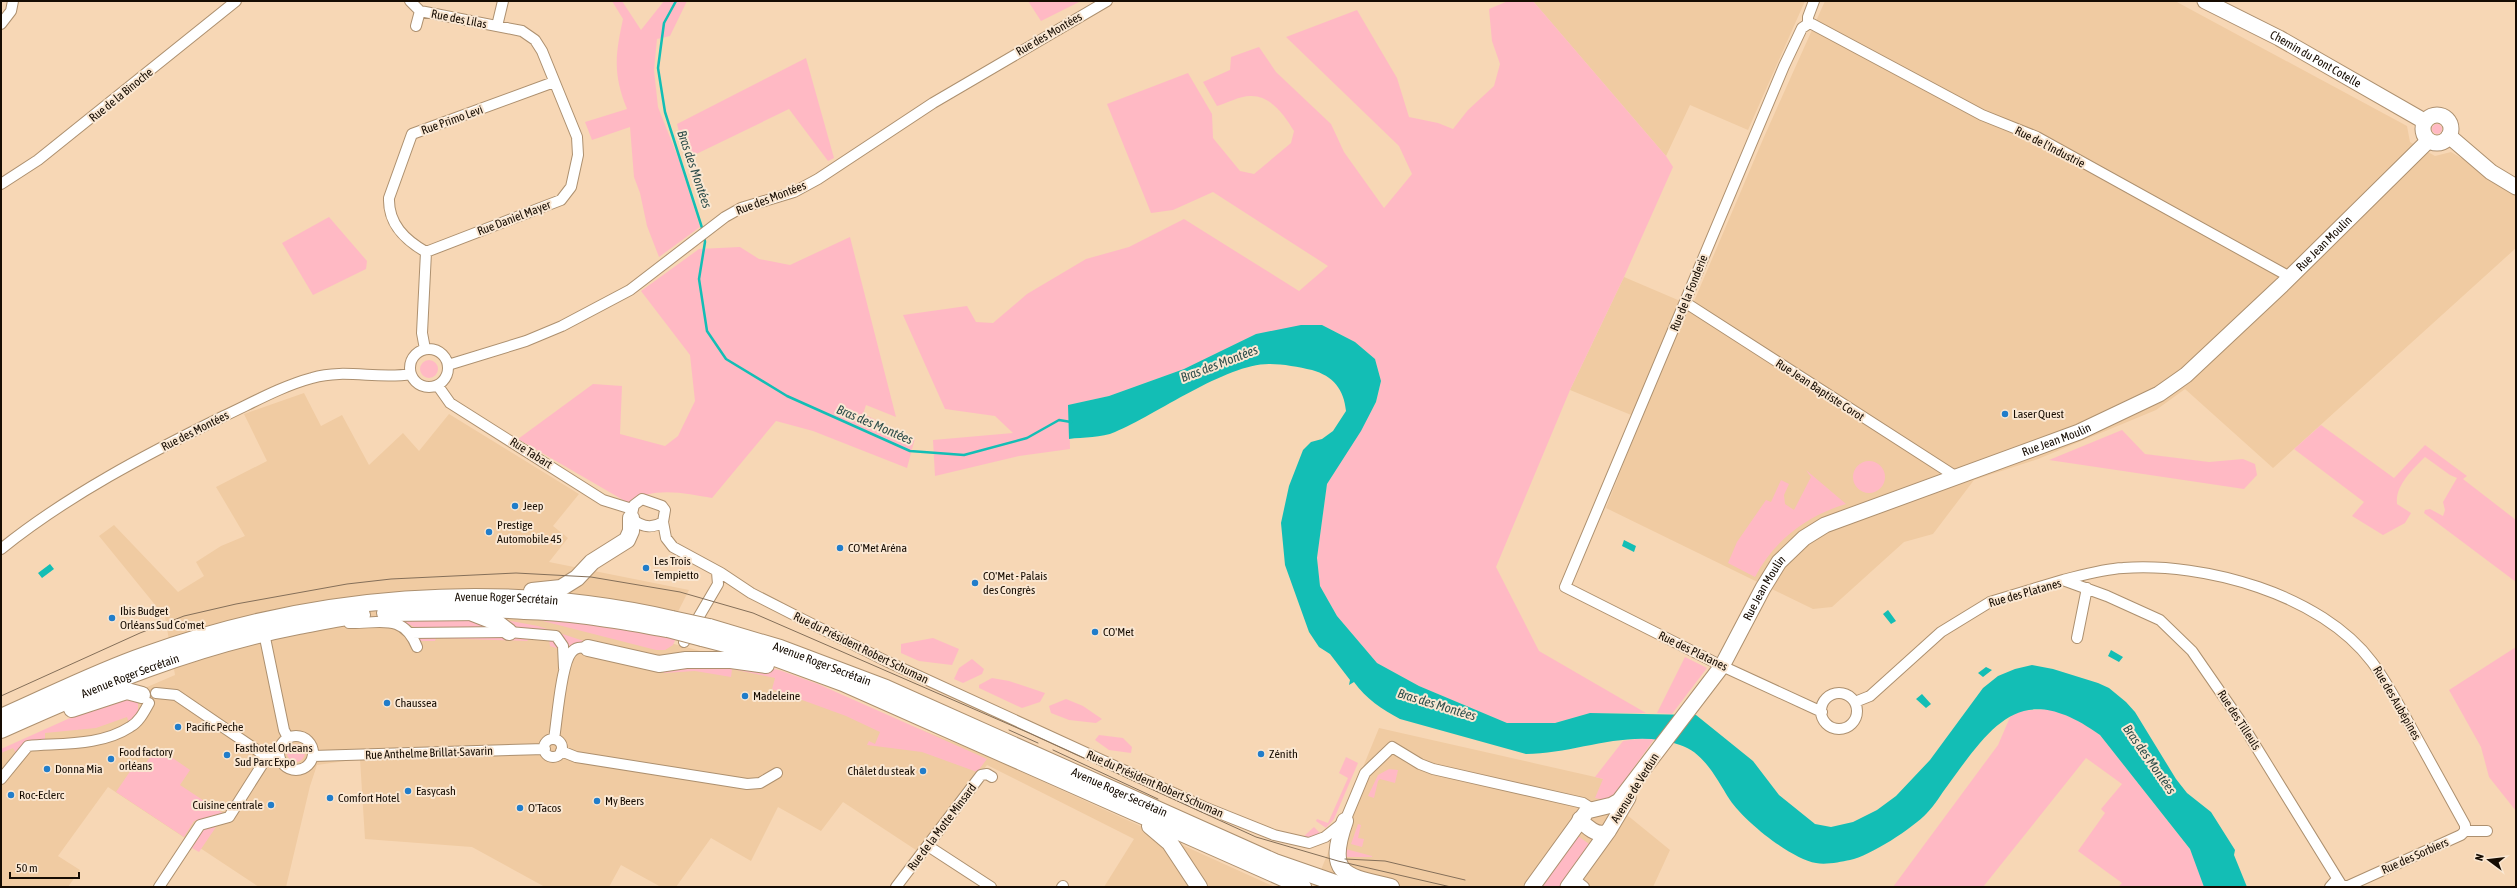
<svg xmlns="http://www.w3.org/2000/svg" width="2517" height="888" font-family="'Asap Condensed',sans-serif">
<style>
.built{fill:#f0cba2}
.green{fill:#ffb9c4}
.water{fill:#13beb5}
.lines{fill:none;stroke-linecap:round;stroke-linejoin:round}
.stream{stroke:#13beb5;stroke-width:2.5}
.street-casing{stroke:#ad906f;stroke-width:12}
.secondary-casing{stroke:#ad906f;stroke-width:17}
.primary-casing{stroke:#ad906f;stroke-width:18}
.street{stroke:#fff;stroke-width:10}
.secondary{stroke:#fff;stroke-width:15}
.primary{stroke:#fff;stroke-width:16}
.tram{stroke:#846f59;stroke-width:1}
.primary-bridge-casing{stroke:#ad906f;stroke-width:18;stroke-linecap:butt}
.primary-bridge{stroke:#fff;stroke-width:16}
.poi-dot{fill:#217dca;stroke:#fae7d2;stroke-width:1.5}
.labels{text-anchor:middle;stroke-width:4;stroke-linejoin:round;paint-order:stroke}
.street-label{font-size:12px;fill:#160c02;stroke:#fae7d2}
.poi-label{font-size:12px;fill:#160c02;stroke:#fae7d2;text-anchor:start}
.water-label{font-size:13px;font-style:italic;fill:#2f4e4b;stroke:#fae7d2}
</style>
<rect width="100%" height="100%" fill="#f7d7b5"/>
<!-- built -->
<path class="built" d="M 1533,1 L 1805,1 L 1748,130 L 1690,105 L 1666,156 Z
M 1825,1 L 2175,1 L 2407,126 L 2410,142 L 2435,156 L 2451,152 L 2516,191 L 2516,248 L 2273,468 L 2185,389 L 2156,410 L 2038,459 L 1974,480 L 1933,534 L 1904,542 L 1832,607 L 1813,609 L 1606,508 L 1641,419 L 1570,390 L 1624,277 L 1692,306 L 1764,137 Z
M 304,393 L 321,426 L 342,415 L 369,465 L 403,433 L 419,451 L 449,414 L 579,494 L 553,526 L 568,538 L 549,562 L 689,590 L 663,641 L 753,665 L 971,749 L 1275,887 L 1104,887 L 1134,839 L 987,765 L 919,852 L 843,802 L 821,831 L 778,807 L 751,861 L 711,838 L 676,887 L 661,887 L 621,865 L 609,887 L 545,887 L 472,847 L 365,839 L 360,759 L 317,765 L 310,786 L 286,887 L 259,887 L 108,787 L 58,856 L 80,870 L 68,887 L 1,887 L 1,750 L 175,675 L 165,617 L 99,536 L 114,525 L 178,592 L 204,576 L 196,562 L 221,546 L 245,536 L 216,487 L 267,461 L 244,414 Z
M 1379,728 L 1604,779 L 1605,797 L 1670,850 L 1653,887 L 1314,887 Z"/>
<!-- green -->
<path class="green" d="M 612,1 L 622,1 L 641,30 L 664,1 L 687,1 L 670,36 L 657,39 L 654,70 L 658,107 L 679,160 L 700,227 L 659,257 L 647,226 L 640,193 L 634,177 L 630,127 L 592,140 L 585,122 L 627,109 C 613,74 615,56 623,19 Z
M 1028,1 L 1081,1 L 1041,21 Z
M 1508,1 L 1533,1 L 1666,156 L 1673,167 L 1624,277 L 1570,390 L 1496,567 L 1539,651 L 1646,713 L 1590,713 L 1555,723 L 1507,723 L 1419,686 L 1377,663 L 1337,616 L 1320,586 L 1317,558 L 1327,484 L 1376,403 L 1381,381 L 1375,359 L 1355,342 L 1322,325 L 1256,334 L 1184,369 L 1109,396 L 1069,405 L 1070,449 L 1019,456 L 935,476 L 933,440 L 1013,433 L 995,416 L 945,409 L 903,315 L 967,306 L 976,322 L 993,323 L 1027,294 L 1086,259 L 1129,247 L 1184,219 L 1299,291 L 1328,266 L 1213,192 L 1173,210 L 1151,213 L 1107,104 L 1188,73 L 1212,114 L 1213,138 L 1240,171 L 1254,174 L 1291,143 L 1294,131 C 1285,116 1271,95 1250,96 C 1240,96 1227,103 1217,106 L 1203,82 L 1230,70 L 1231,57 L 1259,47 L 1276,72 L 1331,124 L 1344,152 L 1384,208 L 1412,174 L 1399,146 L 1286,37 L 1357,10 L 1397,78 L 1409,117 L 1438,123 L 1453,129 L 1468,110 L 1494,86 L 1500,64 L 1492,41 L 1489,9 Z
M 806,58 L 834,158 L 828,161 L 789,109 L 686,159 L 677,124 Z
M2432 129a5 5 0 1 1 10 0a5 5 0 1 1-10 0Z
M 329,217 L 367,261 L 366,269 L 313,295 L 282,243 Z
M 850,237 L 896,417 L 866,405 L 863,414 L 915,438 L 907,468 L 813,431 L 776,421 L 712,498 C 687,494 651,485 630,504 L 518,439 L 593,384 L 622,386 L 620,434 L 665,446 L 678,436 L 695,401 L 690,355 L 641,291 L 699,249 L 740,247 L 759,259 L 790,265 Z
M420 369a9 9 0 1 1 18 0a9 9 0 1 1-18 0Z
M 2321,425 L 2394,478 L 2425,445 L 2467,476 L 2463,479 L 2516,520 L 2516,582 L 2424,513 L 2425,510 L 2430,509 L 2443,516 L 2445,510 L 2443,502 L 2457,478 L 2450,475 L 2425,457 C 2412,470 2395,486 2397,504 L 2411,513 L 2405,523 L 2383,535 L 2352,516 L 2364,502 L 2294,449 Z
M 2122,430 L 2145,454 L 2209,462 L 2243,459 L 2255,464 L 2257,475 L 2244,489 L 2049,460 Z
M1853 477a16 16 0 1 1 32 0a16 16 0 1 1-32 0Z
M 1806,470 L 1846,504 C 1808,515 1773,541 1755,577 L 1728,563 L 1737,542 L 1766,500 L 1771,502 L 1781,480 L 1789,484 L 1784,495 L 1785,504 L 1794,510 L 1811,477 Z
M 527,617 L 570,619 L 676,638 L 673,645 L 665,650 L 656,650 Z
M 500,619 L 538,626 L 590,643 L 590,645 L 578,643 L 567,647 L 564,638 L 547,630 L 513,628 Z
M 401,620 L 477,620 L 499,629 L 416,628 Z
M 528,635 L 553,639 L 559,649 L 550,646 L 549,639 L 530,638 L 527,641 L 436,638 L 435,641 L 418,641 L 417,637 Z
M 933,638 L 959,649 L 952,665 L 919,661 L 901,653 L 901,644 Z
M 2516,647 L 2516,811 L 2489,777 L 2481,747 L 2449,690 Z
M 1685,657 L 1707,668 L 1672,714 L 1657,713 Z
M 972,659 L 984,669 L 982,674 L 963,683 L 954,679 L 959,668 Z
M 734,661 L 779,670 L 818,684 L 987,759 L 977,772 L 922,752 L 867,745 L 869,741 L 875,744 L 880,732 L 846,716 L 772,689 L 775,678 L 732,669 L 731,677 L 695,671 L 664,673 L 664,668 Z
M 992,678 L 1009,681 L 1045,693 L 1040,702 L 1022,708 L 979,688 L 979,685 Z
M 119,696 L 138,702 L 138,711 L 129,723 L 127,717 L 96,728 L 45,733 L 45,740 L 25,742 L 16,753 L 13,748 L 1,753 L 1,749 Z
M 1066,699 L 1083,706 L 1102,719 L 1096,723 L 1069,720 L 1051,713 L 1049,706 Z
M 2048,709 C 2067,714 2084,723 2100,735 L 2189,848 L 2197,863 L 2204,887 L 2118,887 L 2122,883 L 2078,851 L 2105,813 L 2101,809 L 2122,784 L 2086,758 L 1983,887 L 1893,887 L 1998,745 L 2011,715 L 2017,711 Z
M 1099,735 L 1123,738 L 1132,747 L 1131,753 L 1109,750 L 1095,740 Z
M 1652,737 L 1655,738 L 1610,801 L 1595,798 L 1603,779 L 1595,777 L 1623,741 Z
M287 753a9 9 0 1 1 18 0a9 9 0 1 1-18 0Z
M 154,751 L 164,752 L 190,770 L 180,785 L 224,814 L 194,821 L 184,837 L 116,792 L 133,767 L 140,772 Z
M 1346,757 L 1358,763 L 1334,819 L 1326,828 L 1316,821 L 1317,819 L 1328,823 L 1348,778 L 1339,773 Z
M 1389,769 L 1398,770 L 1395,783 L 1380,779 L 1378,781 L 1374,798 L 1368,796 L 1378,775 Z
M 1358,824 L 1361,825 L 1358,838 L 1364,839 L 1362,847 L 1351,844 Z
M 216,827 L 199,852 L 192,848 L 204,829 Z
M 1314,827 L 1320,833 L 1312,837 L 1303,837 Z
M 1575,834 L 1592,846 L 1562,887 L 1538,887 Z
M 1342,848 L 1372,856 L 1372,857 L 1341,857 Z"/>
<!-- water -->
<path class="water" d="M 1301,325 L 1322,325 L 1355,342 L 1375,359 L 1381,381 L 1376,402 L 1361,431 L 1327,484 L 1317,558 L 1320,586 L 1337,616 L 1377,663 L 1419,686 L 1507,723 L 1555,723 L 1590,713 L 1696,715 L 1753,761 L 1779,795 L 1815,824 L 1831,827 L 1853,822 L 1877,810 L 1896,796 L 1930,760 L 1983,688 L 1998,676 L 2015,669 L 2032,665 L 2053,669 L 2098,683 L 2109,688 L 2126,702 L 2135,712 L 2176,779 L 2187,793 L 2211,812 L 2235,850 L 2234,855 L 2247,887 L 2204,887 L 2190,849 L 2100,735 C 2022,679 1993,723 1948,785 C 1941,794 1935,805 1927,813 C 1913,828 1870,856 1850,860 C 1840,862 1826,865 1816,863 C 1791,859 1744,821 1730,800 C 1717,780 1705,753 1680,745 C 1630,727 1577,754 1526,754 L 1400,719 C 1382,709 1366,699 1354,682 L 1349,685 L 1350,680 L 1330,654 L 1319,647 L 1309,632 L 1285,565 L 1281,523 L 1289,486 L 1303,450 L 1311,442 L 1322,439 L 1333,431 L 1346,411 C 1344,389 1333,376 1312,370 C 1299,367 1283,364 1270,364 C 1227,363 1156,415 1115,432 C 1102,438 1083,437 1069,439 L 1068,405 L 1109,396 L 1184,369 L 1256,334 Z
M 1624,540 L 1636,546 L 1634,552 L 1622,546 Z
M 50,564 L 54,569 L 42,578 L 38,573 Z
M 1888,610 L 1896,621 L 1891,624 L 1883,614 Z
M 2111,650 L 2123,657 L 2119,662 L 2108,656 Z
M 1986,667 L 1992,670 L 1983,677 L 1978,673 Z
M 1922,694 L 1931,704 L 1926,708 L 1916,699 Z"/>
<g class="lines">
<!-- stream -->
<path class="stream" d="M 676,1 L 664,23 L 658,68 L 665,112 L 703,231
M 704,235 L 705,242 L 699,279 L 707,331 L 726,359 L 787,396 L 910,451 L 964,455 L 1027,438 L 1059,420 L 1071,422"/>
<defs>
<path id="street" d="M 410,1 L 420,11 L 522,31 L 535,40 L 542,51 L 577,137 L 578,155 L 571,187 L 561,200 L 426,252 L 422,333 L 425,349
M 1,24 L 11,11 L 13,1
M 1808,24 L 1802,28 L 1784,66 L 1565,587 L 1722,666 L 1822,712
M 1808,24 L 1812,24 L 1982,115 L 2037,137 L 2290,277
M 1808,24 L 1808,17 L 1814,1
M 416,26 L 420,11
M 497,26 L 503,1
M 1,184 L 38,160 L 236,1
M 426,252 C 405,240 388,224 389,198 L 412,134 L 554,82
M 1686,303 L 1955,476
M410 368a19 19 0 1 1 38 0a19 19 0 1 1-38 0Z
M 448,365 L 526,341 L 562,326 L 630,290 L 725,217 L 741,208 L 794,192 L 818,179 L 933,103 L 1107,1
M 438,386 L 450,403 L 603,500 L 632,509
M 642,499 L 662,506 L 665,510 L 663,522 C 652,529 641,527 631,518 L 634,505 Z
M 663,522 L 666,538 L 673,547 L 721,573 L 751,593 L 804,620 L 886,661 L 1204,807 L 1274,835 L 1309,843 L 1325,837 L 1345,821 L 1365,773 L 1392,747 L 1420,764 L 1433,769 L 1583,803 L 1591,808
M 1,549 C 68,495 147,454 224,416 C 252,403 282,386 312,378 C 345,368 378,380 411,374
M 2063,580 C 2083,575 2103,569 2123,568 C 2204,562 2321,594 2372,662 C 2387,682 2399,705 2411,727 C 2429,760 2447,792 2465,825 L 2465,831
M 349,623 C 379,624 403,612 417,647
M 264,633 L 284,730 L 288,738
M 410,633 L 509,632 L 556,636 L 563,646 L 564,668
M 2077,638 L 2087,588
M 684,642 L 718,584 L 717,572
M 156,693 L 176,695 L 267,757 L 278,755
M1821 711a18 18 0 1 1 36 0a18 18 0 1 1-36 0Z
M 1855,702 L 1870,696 L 1941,632 L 1990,602 L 2063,580 L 2107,596 L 2160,620 L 2192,651 L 2239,719 L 2342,886 L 2348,886 L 2461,835 L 2465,831 L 2487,831
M279 753a17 17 0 1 1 34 0a17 17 0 1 1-34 0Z
M 554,739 C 557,721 561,665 571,653 C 575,647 581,647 588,648
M544 748a9 9 0 1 1 18 0a9 9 0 1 1-18 0Z
M 561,751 L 576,757 L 747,784 L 760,783 L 777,773
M 313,756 L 545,749
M 1,779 L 28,746 C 61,743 101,746 130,727 C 139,722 144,712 149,703
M 928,846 L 991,887
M 1574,879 L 1584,887
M 159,887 L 200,825 L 229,817 L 267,757
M 896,887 L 981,775 L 987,774 L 992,777
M 1062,887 L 1063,886
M 2330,887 L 2337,879"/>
<g id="secondary">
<path id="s1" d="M 2205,1 L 2279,38 L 2424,121"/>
<circle cx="2437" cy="129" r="14"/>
<path d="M 2449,136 L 2491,172 L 2516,187"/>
<path d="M 1580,819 C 1586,827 1598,837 1607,832"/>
<path id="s2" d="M 1532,887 L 1587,811 L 1612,805 L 1619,801 L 1722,666 L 1763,588 L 1779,562 L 1804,538 L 1825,525 L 2079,432 L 2159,394 L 2186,375 L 2282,285 L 2428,141"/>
<path d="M 1568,887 L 1609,830 L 1628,798"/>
</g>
<g id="primary">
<path d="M 532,591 L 561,588 L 577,578 L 592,562 L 627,540 L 631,531 L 631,518"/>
<path d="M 385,613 L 482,612 C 496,608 510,610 524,611 C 573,612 620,621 668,629"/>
<path d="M 473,613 L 496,622 L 509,632"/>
<path id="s3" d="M 709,627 L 780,648 L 886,688 L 1275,862 L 1347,887"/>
<path d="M 702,638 L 764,654 L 843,683 L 1303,887"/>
<path d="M 588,648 L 659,664 L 686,660 L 731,660 L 766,665"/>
<path d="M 72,709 L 127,691 L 142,695"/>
<path id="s4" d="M 1,717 C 49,696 96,672 145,655 C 311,595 498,579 672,619"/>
<path id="s5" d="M 1,730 C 101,685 191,647 299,626 C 320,622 341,617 362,615"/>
<path d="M 1345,821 C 1326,875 1344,876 1391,887"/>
<path d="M 1150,826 L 1170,843 L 1199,887"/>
</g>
</defs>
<!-- street casing -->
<use href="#street" class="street-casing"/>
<!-- secondary casing -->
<use href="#secondary" class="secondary-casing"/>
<!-- primary casing -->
<use href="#primary" class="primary-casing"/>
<!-- street -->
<use href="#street" class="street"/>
<!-- secondary -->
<use href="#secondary" class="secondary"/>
<!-- primary -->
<use href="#primary" class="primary"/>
<!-- tram -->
<path class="tram" d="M 1,696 L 140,633 L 184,616 L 236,604 L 347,584 L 391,579 L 516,573 L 591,577 L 680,592 L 753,613 L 1029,733 L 1256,837 L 1338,861 L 1451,887
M 1009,730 L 1038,743
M 1053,750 L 1158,799
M 1345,859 L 1385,861 L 1465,880"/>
<defs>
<path id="primary-bridge" d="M 672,619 L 709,627
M 668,629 L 702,638"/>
</defs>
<!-- primary-bridge casing -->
<use href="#primary-bridge" class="primary-bridge-casing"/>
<!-- primary-bridge -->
<use href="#primary-bridge" class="primary-bridge"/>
</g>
<!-- markers -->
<g class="poi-dot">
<circle cx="2005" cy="414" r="4"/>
<circle cx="515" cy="506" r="4"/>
<circle cx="489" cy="532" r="4"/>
<circle cx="840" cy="548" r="4"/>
<circle cx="646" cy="568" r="4"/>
<circle cx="975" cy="583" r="4"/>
<circle cx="112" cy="618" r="4"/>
<circle cx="1095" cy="632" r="4"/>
<circle cx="745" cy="696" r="4"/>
<circle cx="387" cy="703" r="4"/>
<circle cx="178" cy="727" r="4"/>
<circle cx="1261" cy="754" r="4"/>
<circle cx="227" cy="755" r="4"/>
<circle cx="111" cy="759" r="4"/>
<circle cx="47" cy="769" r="4"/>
<circle cx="923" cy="771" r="4"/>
<circle cx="408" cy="791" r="4"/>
<circle cx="11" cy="795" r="4"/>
<circle cx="330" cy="798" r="4"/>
<circle cx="597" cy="801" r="4"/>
<circle cx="271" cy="805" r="4"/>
<circle cx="520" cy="808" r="4"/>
</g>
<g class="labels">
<!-- street labels -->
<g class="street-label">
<text transform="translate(459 19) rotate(11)" y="4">Rue des Lilas</text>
<text transform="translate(1049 34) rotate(-30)" y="4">Rue des Montées</text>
<text dy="4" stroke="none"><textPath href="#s1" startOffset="125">Chemin du Pont Cotelle</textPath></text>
<text transform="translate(121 95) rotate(-39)" y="4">Rue de la Binoche</text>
<text transform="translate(452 120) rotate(-20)" y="4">Rue Primo Levi</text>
<text transform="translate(2050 147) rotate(27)" y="4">Rue de l'Industrie</text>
<text transform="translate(771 198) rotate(-21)" y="4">Rue des Montées</text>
<text transform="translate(514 218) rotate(-21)" y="4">Rue Daniel Mayer</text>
<text dy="4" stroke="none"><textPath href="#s2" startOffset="1058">Rue Jean Moulin</textPath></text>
<text transform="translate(1689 293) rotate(-68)" y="4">Rue de la Fonderie</text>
<text transform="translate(1820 390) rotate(33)" y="4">Rue Jean Baptiste Corot</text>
<text transform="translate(195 431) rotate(-27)" y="4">Rue des Montées</text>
<text dy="4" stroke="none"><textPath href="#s2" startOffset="722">Rue Jean Moulin</textPath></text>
<text transform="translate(531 453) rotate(32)" y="4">Rue Tabart</text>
<text dy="4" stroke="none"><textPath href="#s2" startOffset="386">Rue Jean Moulin</textPath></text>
<text transform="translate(2025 593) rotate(-16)" y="4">Rue des Platanes</text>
<text dy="4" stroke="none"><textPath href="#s4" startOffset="525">Avenue Roger Secrétain</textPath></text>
<text transform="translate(861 648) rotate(26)" y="4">Rue du Président Robert Schuman</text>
<text transform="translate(1693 651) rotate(26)" y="4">Rue des Platanes</text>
<text dy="4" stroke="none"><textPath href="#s3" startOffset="119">Avenue Roger Secrétain</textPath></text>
<text dy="4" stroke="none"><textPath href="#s5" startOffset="140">Avenue Roger Secrétain</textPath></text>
<text transform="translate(2397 703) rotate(60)" y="4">Rue des Aubépines</text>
<text transform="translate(2239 720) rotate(57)" y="4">Rue des Tilleuls</text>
<text transform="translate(429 753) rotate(-2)" y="4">Rue Anthelme Brillat-Savarin</text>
<text transform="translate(1155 784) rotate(24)" y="4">Rue du Président Robert Schuman</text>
<text transform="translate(1635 788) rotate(-58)" y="4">Avenue de Verdun</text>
<text dy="4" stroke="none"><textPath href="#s3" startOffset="443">Avenue Roger Secrétain</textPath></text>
<text transform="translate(942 827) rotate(-53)" y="4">Rue de la Motte Minsard</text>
<text transform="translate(2415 856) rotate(-24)" y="4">Rue des Sorbiers</text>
</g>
<!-- poi labels -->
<g class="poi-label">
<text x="2013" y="418">Laser Quest</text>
<text x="523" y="510">Jeep</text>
<text x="497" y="529">Prestige<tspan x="497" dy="14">Automobile 45</tspan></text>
<text x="848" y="552">CO'Met Aréna</text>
<text x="654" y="565">Les Trois<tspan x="654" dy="14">Tempietto</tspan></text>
<text x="983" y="580">CO'Met - Palais<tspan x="983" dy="14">des Congrès</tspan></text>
<text x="120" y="615">Ibis Budget<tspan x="120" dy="14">Orléans Sud Co'met</tspan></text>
<text x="1103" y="636">CO'Met</text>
<text x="753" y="700">Madeleine</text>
<text x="395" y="707">Chaussea</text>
<text x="186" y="731">Pacific Peche</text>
<text x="235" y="752">Fasthotel Orleans<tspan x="235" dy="14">Sud Parc Expo</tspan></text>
<text x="119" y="756">Food factory<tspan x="119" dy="14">orléans</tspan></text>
<text x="1269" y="758">Zénith</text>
<text x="55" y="773">Donna Mia</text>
<text x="915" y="775" text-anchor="end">Châlet du steak</text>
<text x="416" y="795">Easycash</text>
<text x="19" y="799">Roc-Eclerc</text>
<text x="338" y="802">Comfort Hotel</text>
<text x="605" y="805">My Beers</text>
<text x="263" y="809" text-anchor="end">Cuisine centrale</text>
<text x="528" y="812">O'Tacos</text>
</g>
<!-- water labels -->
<g class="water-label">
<text transform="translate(695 169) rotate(71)" y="5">Bras des Montées</text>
<text transform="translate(1219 363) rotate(-21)" y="5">Bras des Montées</text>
<text transform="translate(875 424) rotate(23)" y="5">Bras des Montées</text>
<text transform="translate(1437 704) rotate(17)" y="5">Bras des Montées</text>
<text transform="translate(2150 759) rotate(55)" y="5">Bras des Montées</text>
</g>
</g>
<!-- border -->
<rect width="2517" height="888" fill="none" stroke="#160c02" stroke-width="4"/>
<!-- north arrow -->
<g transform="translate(2489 860) rotate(285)" stroke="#fae7d2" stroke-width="3" paint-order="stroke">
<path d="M0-3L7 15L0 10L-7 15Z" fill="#160c02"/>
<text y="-6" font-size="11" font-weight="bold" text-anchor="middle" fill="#160c02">N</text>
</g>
<!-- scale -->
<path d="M10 872v6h69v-6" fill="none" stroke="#160c02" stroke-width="2"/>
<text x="16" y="872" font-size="12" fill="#160c02" stroke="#fae7d2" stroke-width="3" paint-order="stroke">50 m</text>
</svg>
